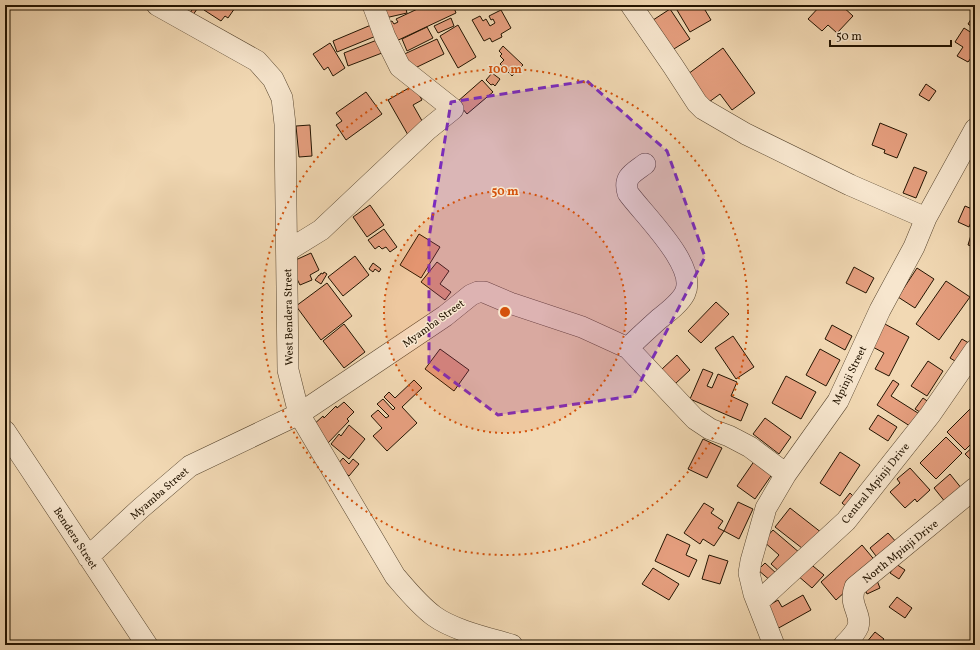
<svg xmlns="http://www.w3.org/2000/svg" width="980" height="650" font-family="Vollkorn,serif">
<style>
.building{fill:#e69f7f;stroke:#231401}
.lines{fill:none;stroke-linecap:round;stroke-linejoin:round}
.minor-casing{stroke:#57452e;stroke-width:22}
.minor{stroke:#f7e6ce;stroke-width:21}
.marked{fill:#7b2cbf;fill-opacity:0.2;stroke:#7b2cbf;stroke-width:3;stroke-dasharray:8 5;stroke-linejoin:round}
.ring{fill:none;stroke:#d4520b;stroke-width:2;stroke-dasharray:2 4}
.labels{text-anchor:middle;stroke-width:3;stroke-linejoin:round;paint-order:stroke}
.street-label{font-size:11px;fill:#231401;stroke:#f7e6ce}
.centre{fill:#d4520b;stroke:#f7e6ce;stroke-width:2}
.ring-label{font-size:12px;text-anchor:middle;font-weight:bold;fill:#d4520b;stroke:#f7e6ce;stroke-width:3;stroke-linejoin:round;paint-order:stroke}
</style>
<rect width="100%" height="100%" fill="#f2d9b4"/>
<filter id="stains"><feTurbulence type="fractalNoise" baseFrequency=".005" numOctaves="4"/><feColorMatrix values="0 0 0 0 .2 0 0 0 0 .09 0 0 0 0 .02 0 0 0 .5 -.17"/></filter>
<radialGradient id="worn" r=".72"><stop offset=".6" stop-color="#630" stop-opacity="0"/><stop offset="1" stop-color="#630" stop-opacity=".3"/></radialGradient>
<!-- building -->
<path class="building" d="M 184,5 L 197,5 L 199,6 L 189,21 L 186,19 L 192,10 Z
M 203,5 L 237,5 L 228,18 L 225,16 L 221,21 L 204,10 L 206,7 Z
M 382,5 L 405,5 L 407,13 L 385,18 Z
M 426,5 L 453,5 L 456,13 L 392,43 L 383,24 L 392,21 L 394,24 L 398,22 L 396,19 Z
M 674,5 L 702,5 L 711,20 L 690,32 Z
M 821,5 L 841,5 L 853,16 L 837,33 L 828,25 L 822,31 L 808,19 Z
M 670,9 L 690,39 L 669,52 L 650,22 Z
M 501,10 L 511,28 L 501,34 L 502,37 L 492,42 L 490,38 L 484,41 L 472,20 L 480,16 L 483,21 L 486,19 L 490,26 L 495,23 L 493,19 L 491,20 L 489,16 Z
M 975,13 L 975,29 L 968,24 Z
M 451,18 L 454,26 L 438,33 L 434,26 Z
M 371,25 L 376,36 L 337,52 L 333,41 Z
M 458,25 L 476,57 L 458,68 L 440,36 Z
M 427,27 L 433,38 L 407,51 L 402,39 Z
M 964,28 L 975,35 L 975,61 L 971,58 L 968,62 L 957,56 L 963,47 L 955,42 Z
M 437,39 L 444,54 L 413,69 L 398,57 Z
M 377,40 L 382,53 L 348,66 L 344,53 Z
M 330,43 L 345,68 L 333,76 L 328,67 L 324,70 L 313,54 Z
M 503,46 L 523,65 L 512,76 L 500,64 L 504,60 L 500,56 L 502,54 L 499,51 Z
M 723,48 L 755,93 L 732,110 L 720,94 L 709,102 L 688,74 Z
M 492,73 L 500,79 L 495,86 L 493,84 L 491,85 L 486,80 Z
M 482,80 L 493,92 L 467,114 L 457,102 Z
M 926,84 L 936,91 L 929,101 L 919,95 Z
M 414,85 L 422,100 L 413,105 L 425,126 L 408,135 L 388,100 Z
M 366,92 L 382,114 L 346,140 L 336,125 L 342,121 L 336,113 Z
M 880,123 L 907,134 L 897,158 L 884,153 L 885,150 L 872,145 Z
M 310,125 L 312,156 L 299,157 L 296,126 Z
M 914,167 L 927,172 L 916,198 L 903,193 Z
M 975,202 L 975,218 L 973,218 L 969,227 L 958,222 L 965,206 L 972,209 Z
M 370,205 L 384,225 L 367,237 L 353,217 Z
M 974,225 L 975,226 L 975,247 L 968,245 Z
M 384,229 L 397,247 L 390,252 L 386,247 L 382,249 L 379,246 L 375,249 L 368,240 Z
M 419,234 L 440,247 L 421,278 L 400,265 Z
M 311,253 L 319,270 L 310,275 L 312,280 L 300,285 L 289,263 Z
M 355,256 L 369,275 L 343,296 L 328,277 Z
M 437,262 L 449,271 L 440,284 L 451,292 L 445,300 L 421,282 Z
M 373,263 L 381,269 L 379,272 L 375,269 L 373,272 L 369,269 Z
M 854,267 L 874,278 L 866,293 L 846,283 Z
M 917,268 L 934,279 L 915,308 L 898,297 Z
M 324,272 L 327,274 L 321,284 L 315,280 L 319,275 L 320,275 L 321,273 L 323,274 Z
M 946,281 L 970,297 L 939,340 L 916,324 Z
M 327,283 L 352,316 L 321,340 L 296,306 Z
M 716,302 L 729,314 L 701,343 L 688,331 Z
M 883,323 L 909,337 L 889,376 L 875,369 L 884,353 L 871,346 Z
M 344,324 L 365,352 L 344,368 L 323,341 Z
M 832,325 L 852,336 L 845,350 L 825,339 Z
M 733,336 L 754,367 L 736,379 L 715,348 Z
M 962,339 L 972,345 L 960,364 L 950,358 Z
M 440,349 L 469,370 L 454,391 L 425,369 Z
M 820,349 L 840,360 L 826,386 L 806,375 Z
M 677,355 L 690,370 L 675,384 L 662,369 Z
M 928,361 L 943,371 L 927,396 L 911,386 Z
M 703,369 L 713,373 L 707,386 L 712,388 L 718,374 L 737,382 L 731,396 L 748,404 L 741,421 L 690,399 Z
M 786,376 L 816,392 L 801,419 L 772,403 Z
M 414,380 L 422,388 L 402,407 L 417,423 L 387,451 L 373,436 L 382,428 L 371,416 L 378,410 L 386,418 L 389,416 L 377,404 L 383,399 L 393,410 L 395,408 L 384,397 L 389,392 L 395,398 Z
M 893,380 L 899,384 L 891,396 L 921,415 L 913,428 L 877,405 Z
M 923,398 L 930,403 L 923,414 L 915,409 Z
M 344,402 L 354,412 L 347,419 L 349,421 L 327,444 L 311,427 L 323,416 L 324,418 L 336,406 L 337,408 Z
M 971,408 L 975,412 L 975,440 L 965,450 L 947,432 Z
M 878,415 L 897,427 L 888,441 L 869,429 Z
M 765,418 L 791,437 L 779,454 L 753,434 Z
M 349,425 L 365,439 L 349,459 L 331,444 L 339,434 L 341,436 Z
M 946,437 L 962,453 L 936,479 L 920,463 Z
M 703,439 L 722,448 L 707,478 L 688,469 Z
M 975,445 L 975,464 L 965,454 Z
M 840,452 L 860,465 L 840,496 L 820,483 Z
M 343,458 L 349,464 L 353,459 L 359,464 L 349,476 L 337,465 Z
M 755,460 L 773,473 L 755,499 L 737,486 Z
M 910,468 L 930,490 L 917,502 L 915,499 L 905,508 L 890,492 L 900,483 L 897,479 Z
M 950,474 L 962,489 L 946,503 L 934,488 Z
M 850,493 L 856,499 L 848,508 L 842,503 Z
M 738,502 L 753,509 L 739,539 L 724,531 Z
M 704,503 L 714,509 L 711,513 L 723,521 L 718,528 L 724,531 L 714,546 L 703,539 L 700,544 L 684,533 Z
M 790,508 L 822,533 L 807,552 L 775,527 Z
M 773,530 L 800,553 L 782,574 L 771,564 L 779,555 L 763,541 Z
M 888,533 L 898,544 L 879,560 L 870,548 Z
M 667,534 L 690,545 L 686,555 L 697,560 L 689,577 L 655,561 Z
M 862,545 L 877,563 L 836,600 L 821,582 Z
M 709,555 L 728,561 L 720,584 L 702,579 Z
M 808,562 L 824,575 L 812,588 L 797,575 Z
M 765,563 L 777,574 L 771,581 L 758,570 Z
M 896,564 L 905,570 L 899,579 L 890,573 Z
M 653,568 L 679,584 L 669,600 L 642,584 Z
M 876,578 L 880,588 L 867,594 L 863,585 Z
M 803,595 L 811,610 L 775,630 L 763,609 L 778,600 L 782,607 Z
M 897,597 L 912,608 L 905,618 L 889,607 Z
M 875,632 L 884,639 L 879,645 L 868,645 L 866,643 Z"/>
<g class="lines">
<defs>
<path id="minor" d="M 157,5 L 257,61 L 273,79 L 282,98 L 285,124 L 288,370 L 299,414 L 395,576 C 407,590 419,605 434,616 C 453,630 488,638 512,645
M 631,5 L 673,66 L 697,103 L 703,109 L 746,134 L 850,185 L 926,218
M 287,251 L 321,230 L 427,130 L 453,109 L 400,67 L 385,37 L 373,5
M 628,348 C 638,338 649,328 659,319 C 668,312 680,303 685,293 C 698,266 643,214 628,193 C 623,177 633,173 645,164
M 5,431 L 147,645
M 88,557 L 141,508 L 190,466 L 299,414 L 445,316 L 471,295 L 478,292 L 484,292 L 510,303 L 582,327 L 628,348 L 695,419 L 710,429 L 729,436 L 750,447 L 786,474
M 758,602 L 846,521 L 930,415 L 975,350
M 774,645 L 754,594 L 749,573 L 751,561 L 766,508 L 786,474 L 838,401 L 880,310 L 914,247 L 926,218 L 975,129
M 844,645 C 849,640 855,634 858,627 C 862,613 848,605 855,587 L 975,488"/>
</defs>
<!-- minor casing -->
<use href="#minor" class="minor-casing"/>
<!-- minor -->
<use href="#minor" class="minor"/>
</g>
<!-- marked area -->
<path class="marked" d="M 587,81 L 667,151 L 705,257 L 633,396 L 498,415 L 429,363 L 429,238 L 451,102 Z"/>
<!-- distance rings -->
<circle cx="505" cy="312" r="121" fill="#d4520b" fill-opacity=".12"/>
<g class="ring">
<circle cx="505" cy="312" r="121"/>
<circle cx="505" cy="312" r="243"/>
</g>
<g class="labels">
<!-- street labels -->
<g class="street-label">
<text transform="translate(288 317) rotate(-91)" y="4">West Bendera Street</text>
<text transform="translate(433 323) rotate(-36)" y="4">Myamba Street</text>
<text transform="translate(849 375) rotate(-64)" y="4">Mpinji Street</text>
<text transform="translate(875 483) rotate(-51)" y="4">Central Mpinji Drive</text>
<text transform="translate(159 493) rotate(-41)" y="4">Myamba Street</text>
<text transform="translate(76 538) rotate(57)" y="4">Bendera Street</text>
<text transform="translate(900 551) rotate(-39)" y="4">North Mpinji Drive</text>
</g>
</g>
<circle cx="505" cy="312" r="6" class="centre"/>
<g class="ring-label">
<text x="505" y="73">100 m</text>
<text x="505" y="195">50 m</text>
</g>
<!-- margin -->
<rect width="980" height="650" fill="none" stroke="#f2d9b4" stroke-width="20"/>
<rect x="6" y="6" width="968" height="638" fill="none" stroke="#231401" stroke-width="2"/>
<rect x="10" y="10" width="960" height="630" fill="none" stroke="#231401"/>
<!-- scale -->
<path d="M830 40v6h121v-6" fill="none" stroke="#231401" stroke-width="2"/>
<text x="836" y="40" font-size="12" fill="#231401" stroke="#f7e6ce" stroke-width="3" paint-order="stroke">50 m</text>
<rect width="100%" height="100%" filter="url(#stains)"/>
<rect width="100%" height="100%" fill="url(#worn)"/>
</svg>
